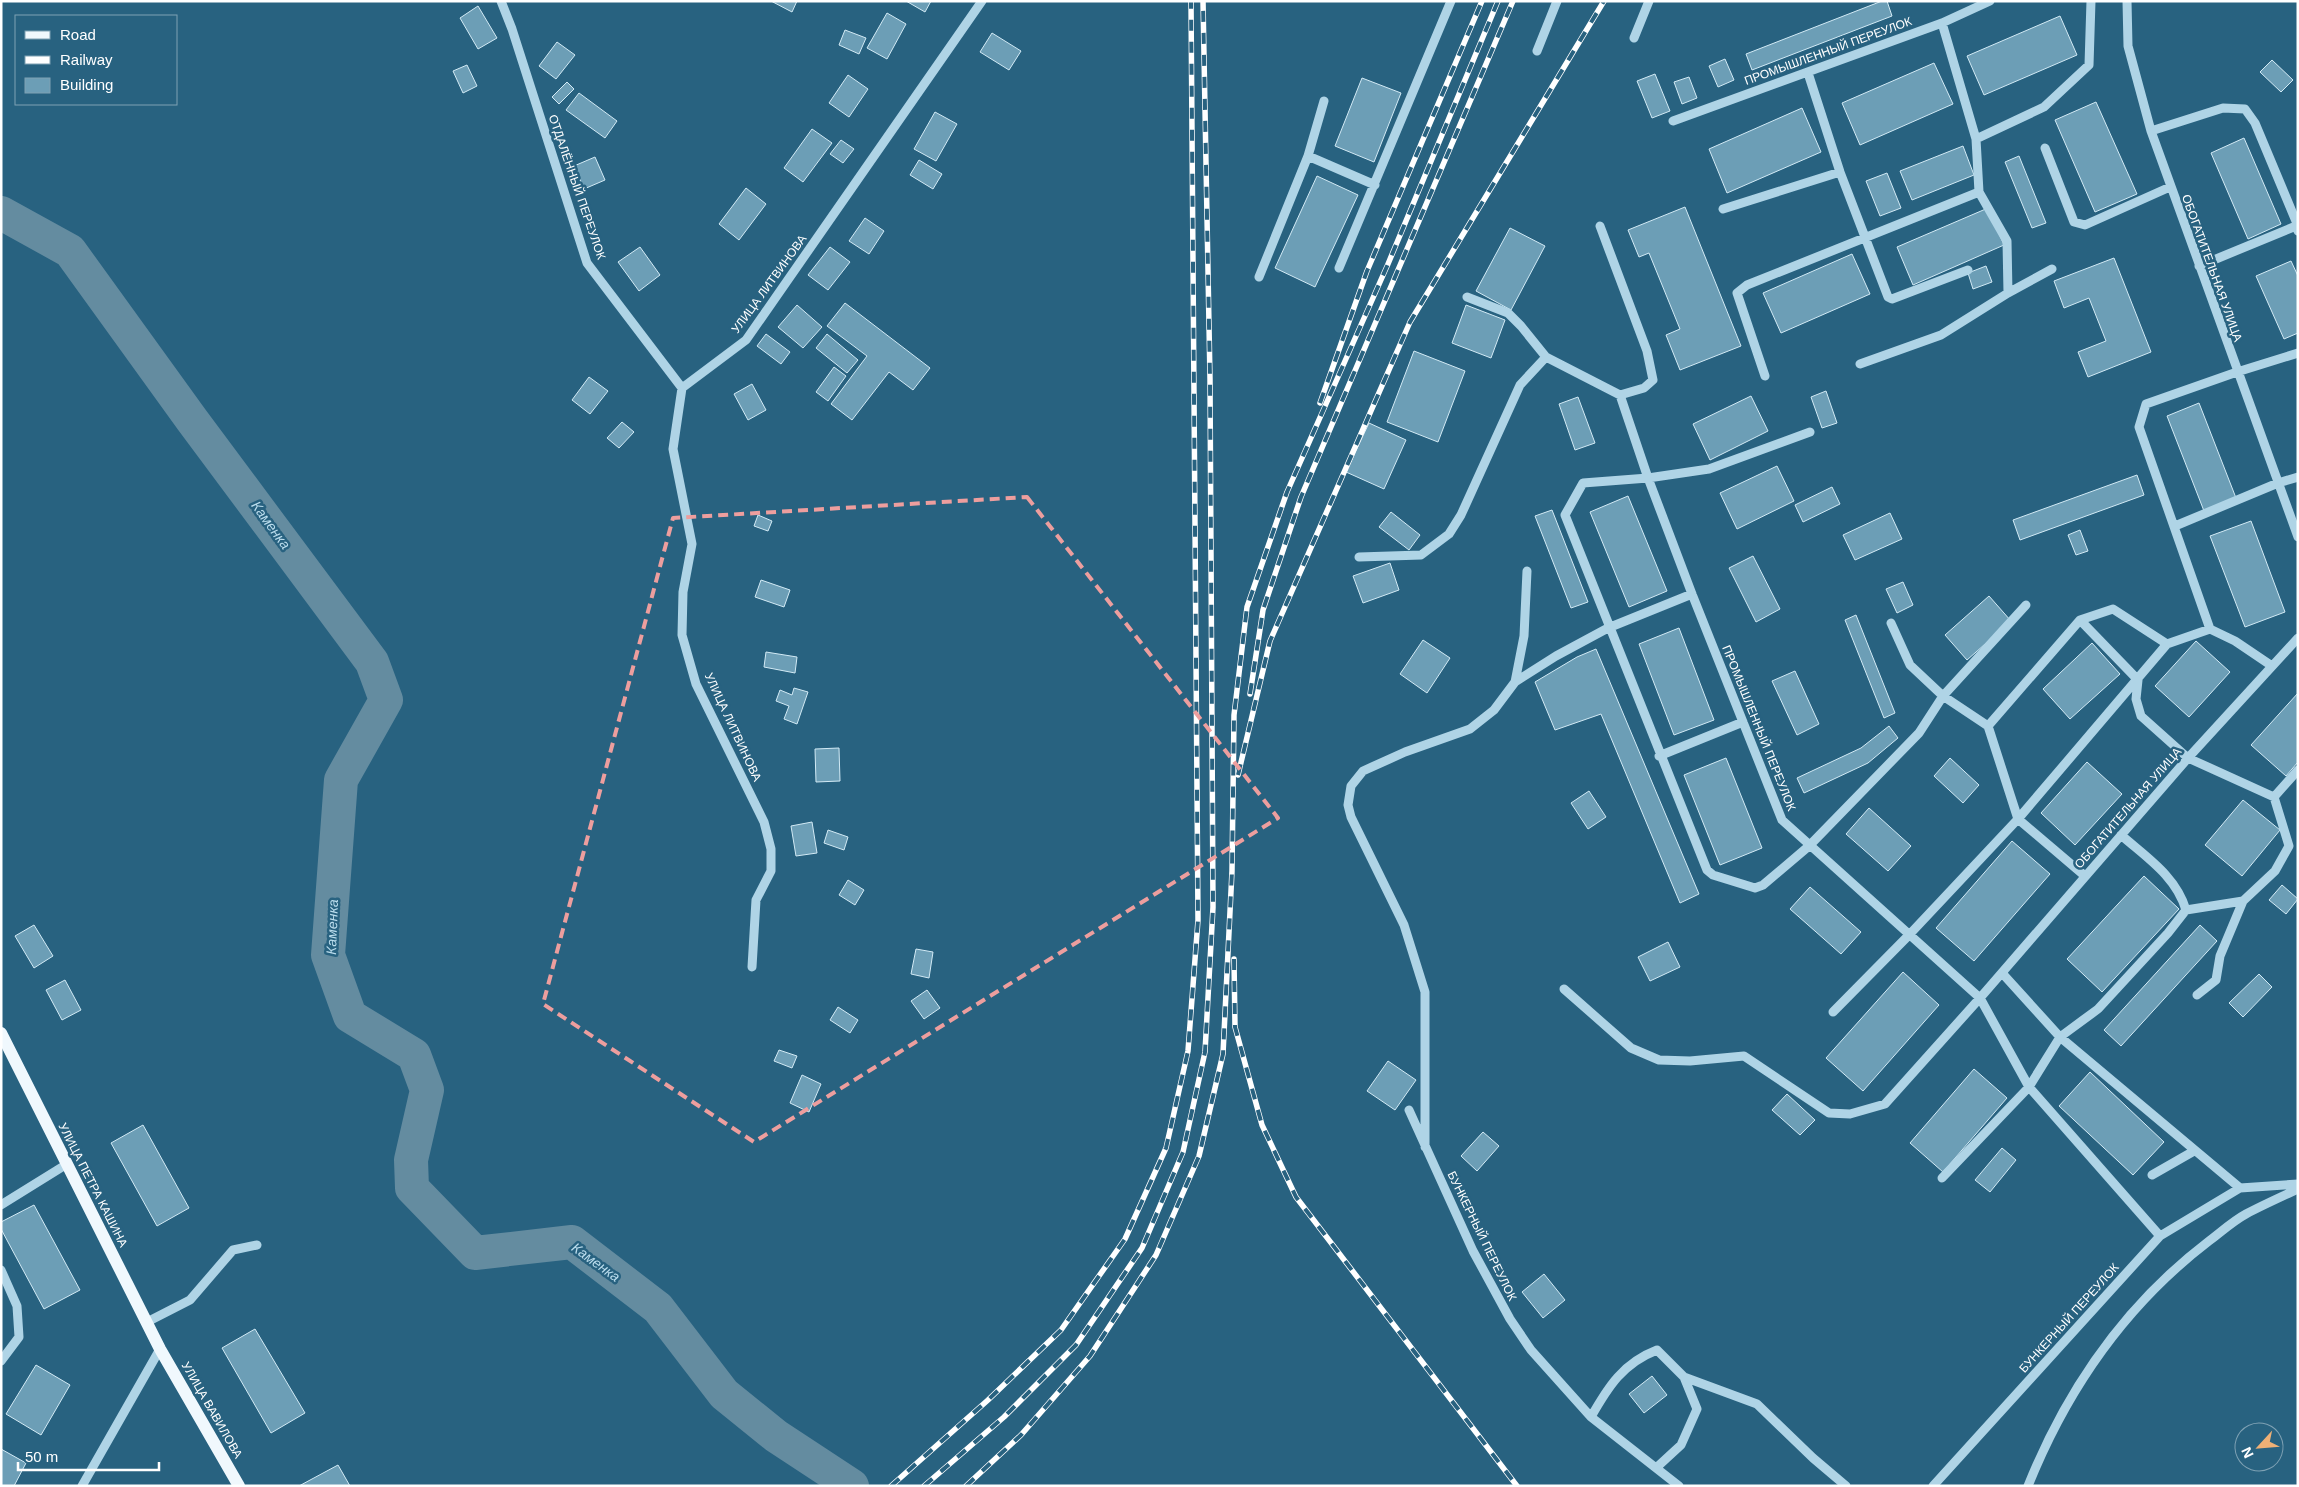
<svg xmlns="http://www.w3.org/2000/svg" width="2299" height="1487" font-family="Helvetica,sans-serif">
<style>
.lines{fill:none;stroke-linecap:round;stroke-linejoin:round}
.river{stroke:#648ca0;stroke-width:34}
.building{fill:#6c9eb6;stroke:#d2eaf5}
.minor{stroke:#afd4e6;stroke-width:9}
.major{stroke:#f0f8fd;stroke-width:12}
.rail-casing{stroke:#fff;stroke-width:5.5}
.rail{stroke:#286280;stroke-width:4;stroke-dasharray:11;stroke-linecap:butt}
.marked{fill:none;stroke:#ed9e9e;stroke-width:4;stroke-dasharray:10 6;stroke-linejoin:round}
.labels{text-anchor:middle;stroke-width:5;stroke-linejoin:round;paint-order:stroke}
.street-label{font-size:12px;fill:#fff;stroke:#286280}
.water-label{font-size:14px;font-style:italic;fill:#bbdded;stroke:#286280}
</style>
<rect width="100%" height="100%" fill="#286280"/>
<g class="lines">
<!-- river -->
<path class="river" d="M 1,213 L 70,251 L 192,420 L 372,662 L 386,700 L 341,780 L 328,955 L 350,1016 L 414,1055 L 427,1090 L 411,1160 L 412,1188 L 475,1253 L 572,1242 L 658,1308 L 724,1394 L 776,1436 L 852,1486"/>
</g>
<!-- building -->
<path class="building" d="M 771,1 L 797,1 L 792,12 Z
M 906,1 L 931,1 L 925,12 Z
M 1882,1 L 1887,1 L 1892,16 L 1752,70 L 1746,54 Z
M 478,6 L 497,38 L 478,49 L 460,18 Z
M 887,13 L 906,24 L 887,59 L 867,48 Z
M 2060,16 L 2077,55 L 1984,95 L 1967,56 Z
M 845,30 L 866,38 L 859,54 L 839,45 Z
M 992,33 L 1021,51 L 1009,70 L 980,52 Z
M 557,42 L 575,55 L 556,79 L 539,66 Z
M 1725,59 L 1734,80 L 1718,87 L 1709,66 Z
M 2272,60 L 2293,80 L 2281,92 L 2260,72 Z
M 1934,63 L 1953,104 L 1860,145 L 1842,103 Z
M 467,65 L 477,86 L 463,93 L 453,71 Z
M 1655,74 L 1670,111 L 1652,118 L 1637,81 Z
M 848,75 L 868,89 L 849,117 L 829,103 Z
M 1689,77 L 1697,98 L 1682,104 L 1674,82 Z
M 1362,78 L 1401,93 L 1374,162 L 1335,146 Z
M 567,82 L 574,89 L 559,104 L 552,97 Z
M 579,93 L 617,121 L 605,138 L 566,110 Z
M 2096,102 L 2137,194 L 2095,212 L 2055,120 Z
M 1802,108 L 1821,152 L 1727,193 L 1709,149 Z
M 935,112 L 957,124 L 936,161 L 914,149 Z
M 812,129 L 832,143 L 803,182 L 784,168 Z
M 2244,138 L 2281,224 L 2248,239 L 2211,153 Z
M 841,140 L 854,149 L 843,163 L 830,154 Z
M 1963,146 L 1974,175 L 1912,200 L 1900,171 Z
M 2019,156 L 2046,223 L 2032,228 L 2005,162 Z
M 595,157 L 605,180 L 584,189 L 574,166 Z
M 919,160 L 942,174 L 933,189 L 910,175 Z
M 1887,173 L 1901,208 L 1880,216 L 1866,181 Z
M 1317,176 L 1358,195 L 1315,287 L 1275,268 Z
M 746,188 L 766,204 L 739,240 L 719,224 Z
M 1685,207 L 1741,346 L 1680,370 L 1666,335 L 1680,329 L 1649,253 L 1639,257 L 1628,230 Z
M 1988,208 L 2004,245 L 1913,285 L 1897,247 Z
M 865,218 L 884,231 L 869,254 L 849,241 Z
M 1510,228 L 1545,246 L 1511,310 L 1476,291 Z
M 640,247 L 660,275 L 639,291 L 618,262 Z
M 830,247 L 850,262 L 828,290 L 808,275 Z
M 1852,254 L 1870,294 L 1781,333 L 1763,293 Z
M 2114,258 L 2151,352 L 2088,377 L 2078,352 L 2106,341 L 2089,298 L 2064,308 L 2054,281 Z
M 2291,261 L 2298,276 L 2298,333 L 2284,339 L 2256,276 Z
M 1986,266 L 1992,282 L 1973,289 L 1968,273 Z
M 845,303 L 930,368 L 913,390 L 889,372 L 852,420 L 831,404 L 867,356 L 827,326 Z
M 797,305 L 822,327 L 803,348 L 778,327 Z
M 1466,305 L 1505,320 L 1491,358 L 1452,343 Z
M 766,334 L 790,352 L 781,364 L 757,346 Z
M 827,334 L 858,360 L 847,373 L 816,348 Z
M 1414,351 L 1465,371 L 1438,442 L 1387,422 Z
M 834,367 L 846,376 L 828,401 L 816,392 Z
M 589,377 L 608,391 L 590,414 L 572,400 Z
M 752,384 L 766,410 L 748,420 L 734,394 Z
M 1826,391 L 1837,423 L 1822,428 L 1811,397 Z
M 1751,396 L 1768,431 L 1710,460 L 1693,424 Z
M 1578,397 L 1595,443 L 1575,450 L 1559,404 Z
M 2199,403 L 2236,498 L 2204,511 L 2167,416 Z
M 622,422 L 634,432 L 619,448 L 607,438 Z
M 1369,423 L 1406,440 L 1384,489 L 1346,472 Z
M 1777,466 L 1794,501 L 1737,529 L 1720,493 Z
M 2137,475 L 2144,495 L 2020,540 L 2013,520 Z
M 1832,487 L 1840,504 L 1803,522 L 1795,505 Z
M 1628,496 L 1667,591 L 1629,607 L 1590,512 Z
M 1552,510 L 1588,602 L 1571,608 L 1535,516 Z
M 1391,512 L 1420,535 L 1409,550 L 1379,527 Z
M 1890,513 L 1902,539 L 1855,560 L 1843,535 Z
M 758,515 L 772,521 L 768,531 L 754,526 Z
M 2251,521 L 2285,612 L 2245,627 L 2210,536 Z
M 2080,530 L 2088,551 L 2076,555 L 2068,535 Z
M 1753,556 L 1780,609 L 1756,622 L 1729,568 Z
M 1390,563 L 1399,590 L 1363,603 L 1353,576 Z
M 761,580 L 790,590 L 784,607 L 755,597 Z
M 1903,582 L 1913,605 L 1897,613 L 1886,589 Z
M 1989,596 L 2011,621 L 1967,660 L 1945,635 Z
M 1856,615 L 1895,713 L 1884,718 L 1845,620 Z
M 1679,628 L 1714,720 L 1674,735 L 1639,644 Z
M 1423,640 L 1450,658 L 1427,693 L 1400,674 Z
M 2196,641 L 2230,672 L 2189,717 L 2155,686 Z
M 2092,643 L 2120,674 L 2070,719 L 2043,689 Z
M 1596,649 L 1699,894 L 1680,903 L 1601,714 L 1555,730 L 1535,682 L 1577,657 Z
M 766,652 L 797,657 L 795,673 L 764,667 Z
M 1795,671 L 1819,724 L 1797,735 L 1772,681 Z
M 794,688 L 808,692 L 797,724 L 784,719 L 789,706 L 776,701 L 780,690 L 792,695 Z
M 2298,693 L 2298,762 L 2286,776 L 2251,745 Z
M 1889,726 L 1898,738 L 1868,763 L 1804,793 L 1797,778 L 1861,748 Z
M 839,748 L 840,781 L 816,782 L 815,749 Z
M 1726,758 L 1762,848 L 1720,865 L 1684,775 Z
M 1950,758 L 1979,785 L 1963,803 L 1934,776 Z
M 2087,762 L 2122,794 L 2075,845 L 2041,813 Z
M 1589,791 L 1606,817 L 1588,829 L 1571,803 Z
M 2243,800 L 2280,830 L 2242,876 L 2205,845 Z
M 1869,808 L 1911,846 L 1888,871 L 1846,834 Z
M 812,822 L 817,853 L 796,856 L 791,826 Z
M 828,830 L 848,837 L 844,850 L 824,843 Z
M 2012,841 L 2050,874 L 1974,961 L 1936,928 Z
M 2144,876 L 2179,909 L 2102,992 L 2067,959 Z
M 848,880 L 864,890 L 855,905 L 839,895 Z
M 2282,885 L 2298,899 L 2286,914 L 2269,900 Z
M 1810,887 L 1861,932 L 1841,954 L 1790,909 Z
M 34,925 L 53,956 L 34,968 L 15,936 Z
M 2200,925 L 2217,941 L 2121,1046 L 2104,1030 Z
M 1668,942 L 1680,967 L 1650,981 L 1638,957 Z
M 916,949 L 933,952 L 929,978 L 911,974 Z
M 1903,972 L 1939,1005 L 1863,1091 L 1826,1058 Z
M 2259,974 L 2272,987 L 2243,1017 L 2229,1003 Z
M 65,980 L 81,1010 L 62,1020 L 46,990 Z
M 927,990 L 940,1008 L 924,1019 L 911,1001 Z
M 838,1007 L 858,1020 L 850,1033 L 830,1020 Z
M 779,1050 L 797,1056 L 792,1068 L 774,1061 Z
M 1388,1061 L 1416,1080 L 1395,1110 L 1367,1091 Z
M 1974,1069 L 2007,1098 L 1943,1172 L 1910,1143 Z
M 2090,1072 L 2164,1142 L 2133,1175 L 2059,1106 Z
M 802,1075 L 821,1084 L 809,1112 L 790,1103 Z
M 1787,1094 L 1815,1120 L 1800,1135 L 1772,1110 Z
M 143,1125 L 189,1208 L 157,1226 L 111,1143 Z
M 1483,1132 L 1499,1146 L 1477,1171 L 1461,1156 Z
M 2002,1148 L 2016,1160 L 1990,1192 L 1975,1180 Z
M 34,1205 L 80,1290 L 44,1309 L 1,1229 L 1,1222 Z
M 1544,1274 L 1565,1300 L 1543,1318 L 1522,1292 Z
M 255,1329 L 305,1413 L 271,1433 L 222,1348 Z
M 36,1365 L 70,1385 L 41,1435 L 6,1414 Z
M 1652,1376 L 1667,1395 L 1644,1413 L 1629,1394 Z
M 1,1449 L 26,1463 L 14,1486 L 1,1486 Z
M 338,1465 L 350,1486 L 299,1486 Z"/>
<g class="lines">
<!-- minor -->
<path class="minor" d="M 501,1 L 512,29 L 587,263 L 682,388
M 2127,1 L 2128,46 L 2151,131 L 2298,537
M 1942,23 L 1976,139 L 1979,192 L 2007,241 L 2008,293
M 1634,38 L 1649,1
M 1537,51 L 1557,1
M 1808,73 L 1840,172 L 1888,297 L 1892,299 L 1968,270
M 1673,121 L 1942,23 L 1990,1
M 2151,131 L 2223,108 L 2245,109 L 2255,123 L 2298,226
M 1976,139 L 2044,107 L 2089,65 L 2091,1
M 2045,148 L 2074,222 L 2085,225 L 2170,187
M 1308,156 L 1375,185
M 1723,209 L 1840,172
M 2199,266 L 2296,226 L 2298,231
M 1339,268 L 1451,1
M 1259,277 L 1308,156 L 1324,101
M 1467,297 L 1508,313 L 1521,326 L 1546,357
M 1860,364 L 1941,335 L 2008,293 L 2052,269
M 1765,376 L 1737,293 L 1747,285 L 1979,192
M 1620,395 L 1648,478 L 1692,594 L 1782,820 L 1980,998 L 2029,1087 L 2160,1236
M 1810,432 L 1709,469 L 1648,478 L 1583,483 L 1565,515 L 1707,870 L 1713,875 L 1755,888 L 1763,885 L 1809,846 L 1919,733 L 1943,696 L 1988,726 L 2018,819 L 2085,876
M 2175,526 L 2278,483 L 2298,477
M 1359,557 L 1421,555 L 1449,534 L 1461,515 L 1520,385 L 1546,357 L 1620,395 L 1644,388 L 1653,380 L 1647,351 L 1600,226
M 2080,620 L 2113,609 L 2167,644
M 1891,623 L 1910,665 L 1943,696 L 2026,605
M 2210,629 L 2139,427 L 2146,404 L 2237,372 L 2298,353
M 1515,682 L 1524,636 L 1527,571
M 1988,726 L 2080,620 L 2138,680 L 2136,699 L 2141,716 L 2188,758 L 2274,797 L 2298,770
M 1659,756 L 1743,722
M 2186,910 L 2243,901
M 752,967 L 756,900 L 771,871 L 771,849 L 764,822 L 696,684 L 682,635 L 683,592 L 692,544 L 673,449 L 682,388 L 746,340 L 982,1
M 2002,973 L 2060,1037 L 2240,1188 L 2298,1184
M 1564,989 L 1631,1048 L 1659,1060 L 1690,1061 L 1744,1056 L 1829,1113 L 1850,1114 L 1885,1104 L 1980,998 L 2188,758 L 2298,638
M 2197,995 L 2216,980 L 2220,956 L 2243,901 L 2275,871 L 2289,846 L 2274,797
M 1833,1012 L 1909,935 L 2018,819 L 2167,644 L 2210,629 L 2235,641 L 2272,666
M 1409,1110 L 1473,1251 L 1510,1319 L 1531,1350 L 1591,1417 L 1679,1486
M 1425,1147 L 1425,992 L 1404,925 L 1351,817 L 1348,805 L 1351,786 L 1363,771 L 1405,752 L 1470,729 L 1494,710 L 1515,682 L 1556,656 L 1608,628 L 1692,594
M 2152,1175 L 2194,1151
M 1942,1178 L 2029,1087 L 2060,1037 L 2098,1009 L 2168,933 L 2186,910 C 2176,876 2146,857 2121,835
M 1,1205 L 67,1164
M 1,1270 L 17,1306 L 19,1337 L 1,1361
M 147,1322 L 190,1300 L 233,1250 L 257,1245
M 1684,1377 L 1757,1404 L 1813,1458 L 1846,1486
M 1591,1417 C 1608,1387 1623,1363 1657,1350 L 1684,1377 L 1697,1409 L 1681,1445 L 1656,1468
M 82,1486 L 160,1349
M 1933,1486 L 2160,1236 L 2240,1188
M 2028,1486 C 2067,1389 2125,1305 2209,1241 C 2221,1232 2233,1221 2246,1214 C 2263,1205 2281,1197 2298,1189"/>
<!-- major -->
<path class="major" d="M 1,1033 L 160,1349 L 239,1486"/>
<defs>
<path id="rail" d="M 1320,403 L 1367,271 L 1482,1
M 1250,694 L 1263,610 L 1301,497 L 1513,1
M 1238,775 L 1270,641 L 1410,322 L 1604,1
M 1234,959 L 1235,1027 L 1262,1125 L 1296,1197 L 1517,1486
M 891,1486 L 988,1400 L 1061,1330 L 1125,1239 L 1166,1148 L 1188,1051 L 1198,920 L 1191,1
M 924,1486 L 1004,1417 L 1076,1345 L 1142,1248 L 1183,1152 L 1205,1052 L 1213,907 L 1210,379 L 1203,1
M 966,1486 L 1021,1435 L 1090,1356 L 1156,1255 L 1199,1156 L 1223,1054 L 1232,871 L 1234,715 L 1247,607 L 1287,492 L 1388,264 L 1498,1"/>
</defs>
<!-- rail casing -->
<use href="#rail" class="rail-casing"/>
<!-- rail -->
<use href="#rail" class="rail"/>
</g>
<!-- marked area -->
<path class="marked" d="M 1027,497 L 1278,818 L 754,1142 L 543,1004 L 673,518 Z"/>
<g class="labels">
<!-- street labels -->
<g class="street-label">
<text transform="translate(1828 51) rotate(-20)" y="4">ПРОМЫШЛЕННЫЙ ПЕРЕУЛОК</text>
<text transform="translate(577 187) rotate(71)" y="4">ОТДАЛЁННЫЙ ПЕРЕУЛОК</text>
<text transform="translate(2212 268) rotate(70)" y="4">ОБОГАТИТЕЛЬНАЯ УЛИЦА</text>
<text transform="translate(769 284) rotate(-54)" y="4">УЛИЦА ЛИТВИНОВА</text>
<text transform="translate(733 727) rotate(65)" y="4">УЛИЦА ЛИТВИНОВА</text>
<text transform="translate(1759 728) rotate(68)" y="4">ПРОМЫШЛЕННЫЙ ПЕРЕУЛОК</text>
<text transform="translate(2128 808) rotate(-49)" y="4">ОБОГАТИТЕЛЬНАЯ УЛИЦА</text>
<text transform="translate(93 1185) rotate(63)" y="4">УЛИЦА ПЕТРА КАШИНА</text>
<text transform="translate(1482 1236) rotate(64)" y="4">БУНКЕРНЫЙ ПЕРЕУЛОК</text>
<text transform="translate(2069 1318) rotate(-48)" y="4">БУНКЕРНЫЙ ПЕРЕУЛОК</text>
<text transform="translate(212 1410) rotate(60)" y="4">УЛИЦА ВАВИЛОВА</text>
</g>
<!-- water labels -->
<g class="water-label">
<text transform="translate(271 525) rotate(54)" y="5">Каменка</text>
<text transform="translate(332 927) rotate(-88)" y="5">Каменка</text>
<text transform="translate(596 1262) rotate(36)" y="5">Каменка</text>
</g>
</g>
<!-- border -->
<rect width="2299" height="1487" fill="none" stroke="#ffffff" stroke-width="5"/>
<!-- legend -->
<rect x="15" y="15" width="162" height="90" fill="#286280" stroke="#7ea1b3"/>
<rect x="25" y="31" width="25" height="8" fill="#f0f8fd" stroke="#7ea1b3"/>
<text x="60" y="40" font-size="15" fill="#ffffff">Road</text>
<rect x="25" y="56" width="25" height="8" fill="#ffffff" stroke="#7ea1b3"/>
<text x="60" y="65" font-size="15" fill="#ffffff">Railway</text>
<rect x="25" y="78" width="25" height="15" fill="#6c9eb6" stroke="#7ea1b3"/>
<text x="60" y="90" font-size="15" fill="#ffffff">Building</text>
<!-- north arrow -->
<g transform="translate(2259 1447) rotate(244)"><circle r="24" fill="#286280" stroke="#7ea1b3"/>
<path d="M0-4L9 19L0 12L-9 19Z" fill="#eeb076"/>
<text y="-8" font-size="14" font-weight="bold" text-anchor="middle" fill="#ffffff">N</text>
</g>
<!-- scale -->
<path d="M18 1462v8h141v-8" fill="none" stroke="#ffffff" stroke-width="2.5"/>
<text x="25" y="1462" font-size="15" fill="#ffffff" stroke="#286280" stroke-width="4" paint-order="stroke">50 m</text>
</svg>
